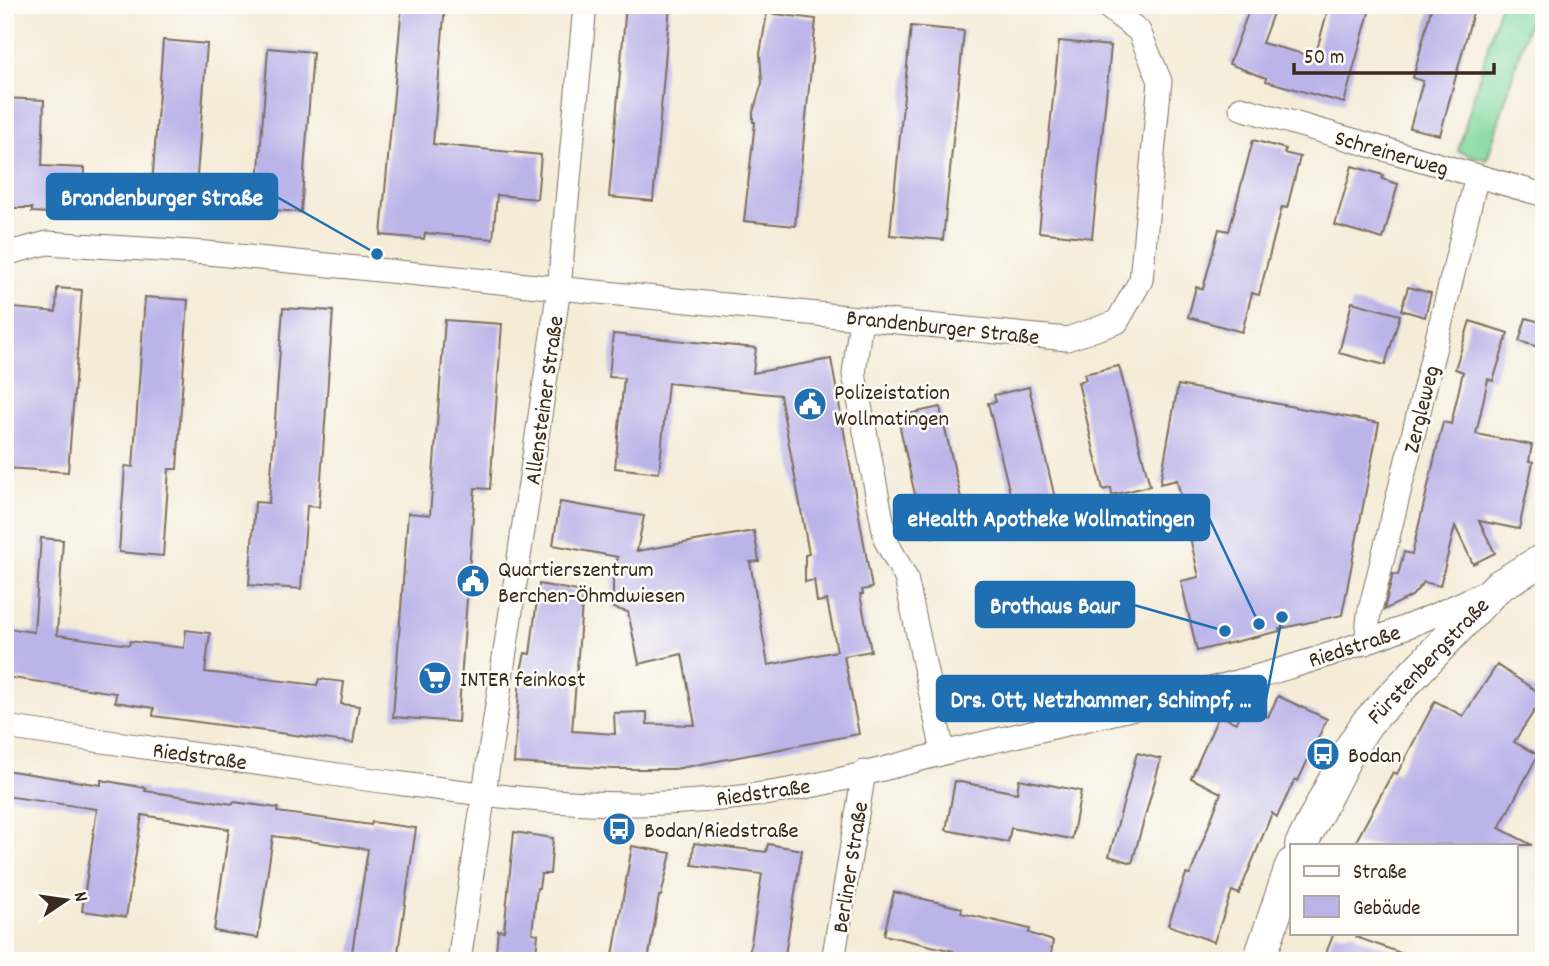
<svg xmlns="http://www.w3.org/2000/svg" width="1549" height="966" font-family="Dekko,sans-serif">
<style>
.green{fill:#7ed89d;stroke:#5c815e;stroke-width:2}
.building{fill:#bbb4e9}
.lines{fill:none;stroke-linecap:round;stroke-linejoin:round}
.minor-casing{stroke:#7c6e5f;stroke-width:25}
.secondary-casing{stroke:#7c6e5f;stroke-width:34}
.minor{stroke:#fff;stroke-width:23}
.secondary{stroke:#fff;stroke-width:32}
.labels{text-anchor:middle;stroke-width:5;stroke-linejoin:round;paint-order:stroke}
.street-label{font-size:23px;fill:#3b2a1e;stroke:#fdfcf7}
.poi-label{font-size:23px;fill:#3b2a1e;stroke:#fdfcf7;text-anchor:start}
.leader{fill:none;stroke:#1f6fb2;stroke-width:2.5}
.callout-dot{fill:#1f6fb2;stroke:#fdfcf7;stroke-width:2.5}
.callout{fill:#1f6fb2;stroke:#1f6fb2;stroke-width:2.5}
.callout-label{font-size:24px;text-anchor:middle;font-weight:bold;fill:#fff}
</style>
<rect width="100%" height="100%" fill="#fdfcf7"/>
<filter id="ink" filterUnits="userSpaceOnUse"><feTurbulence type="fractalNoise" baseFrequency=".0143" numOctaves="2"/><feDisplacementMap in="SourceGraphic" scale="14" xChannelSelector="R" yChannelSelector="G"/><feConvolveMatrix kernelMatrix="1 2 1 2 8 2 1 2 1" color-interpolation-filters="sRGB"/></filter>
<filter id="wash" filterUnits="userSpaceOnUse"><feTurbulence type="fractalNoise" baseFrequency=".00686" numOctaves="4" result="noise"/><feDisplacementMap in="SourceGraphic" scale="28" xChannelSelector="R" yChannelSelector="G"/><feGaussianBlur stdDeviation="1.57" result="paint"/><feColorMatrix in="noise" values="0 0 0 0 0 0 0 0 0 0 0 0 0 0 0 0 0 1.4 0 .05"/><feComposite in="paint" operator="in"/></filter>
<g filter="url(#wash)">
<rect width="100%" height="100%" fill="#f5ecd8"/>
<!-- green -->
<path class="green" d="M 1500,5 L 1534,5 L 1487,160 L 1458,151 Z"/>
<g id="blocks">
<!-- building -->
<path class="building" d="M 402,5 L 445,5 L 433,144 L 541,155 L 537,199 L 497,195 L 493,239 L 425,233 L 424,239 L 381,235 Z
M 626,5 L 670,5 L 653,201 L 609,197 Z
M 1251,5 L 1276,5 L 1262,43 L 1315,57 L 1329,5 L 1371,5 L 1344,103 L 1266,81 L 1266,78 L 1229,64 Z
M 1432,5 L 1475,5 L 1440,135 L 1410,128 L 1423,81 L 1413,78 Z
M 767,13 L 816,19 L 795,226 L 744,221 L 755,122 L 753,122 L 753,112 L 762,83 L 760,54 Z
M 911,26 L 964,31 L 943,240 L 890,235 Z
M 163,40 L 207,44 L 195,202 L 151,198 Z
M 1059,41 L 1111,46 L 1092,238 L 1039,232 Z
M 268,48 L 313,52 L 301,212 L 256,209 Z
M 5,98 L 44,100 L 42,166 L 85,168 L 83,215 L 32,212 L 32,208 L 11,208 L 12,166 L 5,166 Z
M 1253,140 L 1286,149 L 1284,153 L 1300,157 L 1287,208 L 1282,207 L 1259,295 L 1252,293 L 1242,332 L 1188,317 L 1196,287 L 1203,289 L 1219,229 L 1229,231 Z
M 1352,166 L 1383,175 L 1382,179 L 1398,184 L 1383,239 L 1335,225 Z
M 1408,287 L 1431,293 L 1425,317 L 1401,310 Z
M 57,288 L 82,290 L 68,472 L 5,468 L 5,307 L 56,312 Z
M 145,297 L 188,300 L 177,469 L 169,469 L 163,556 L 119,552 L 125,466 L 133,467 Z
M 1352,302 L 1400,315 L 1385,365 L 1339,353 Z
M 283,308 L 333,311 L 319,507 L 307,506 L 301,589 L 249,585 L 255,502 L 269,503 Z
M 1526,318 L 1544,323 L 1544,349 L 1519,341 Z
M 445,320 L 502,324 L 490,489 L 475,488 L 458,722 L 393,717 L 408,513 L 430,515 Z
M 1470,321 L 1508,333 L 1493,381 L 1488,379 L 1476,434 L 1532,445 L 1529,461 L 1533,462 L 1519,529 L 1479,521 L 1495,553 L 1473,564 L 1455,526 L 1440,586 L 1424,582 L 1412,596 L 1384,610 L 1393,574 L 1398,575 L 1404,552 L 1412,554 L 1443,422 L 1451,424 L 1463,372 L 1455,369 Z
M 613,334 L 756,348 L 753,373 L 831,359 L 872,588 L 862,590 L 863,594 L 860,594 L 871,651 L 844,656 L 859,734 L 675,769 L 614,769 L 514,763 L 520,675 L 525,653 L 530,654 L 539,584 L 583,592 L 572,731 L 615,734 L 614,713 L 647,712 L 647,724 L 695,725 L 682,654 L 639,664 L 628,612 L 613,608 L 613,576 L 618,557 L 553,545 L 560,502 L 644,516 L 637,551 L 754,531 L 759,561 L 750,562 L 768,665 L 837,651 L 827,600 L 817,602 L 814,580 L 805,582 L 805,555 L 809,554 L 780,395 L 668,383 L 659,473 L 615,468 L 624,378 L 609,377 Z
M 1119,366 L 1150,486 L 1112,495 L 1111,488 L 1103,490 L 1078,382 L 1086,380 L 1084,374 Z
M 1178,385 L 1379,423 L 1342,615 L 1279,629 L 1280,631 L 1197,651 L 1181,581 L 1199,577 L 1177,480 L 1160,484 Z
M 1029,387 L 1057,507 L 1023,516 L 1021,509 L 1014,510 L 988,403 L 996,402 L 994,395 Z
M 940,407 L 968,528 L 932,537 L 930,529 L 923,531 L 899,423 L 906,422 L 904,415 Z
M 41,538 L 63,540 L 57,635 L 129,645 L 130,641 L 184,648 L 186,630 L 210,633 L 205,672 L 317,685 L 319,679 L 344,682 L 341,704 L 359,706 L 353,743 L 153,716 L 154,708 L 115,702 L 116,693 L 5,677 L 5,628 L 34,632 Z
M 1497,665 L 1544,696 L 1514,742 L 1538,755 L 1499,828 L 1532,845 L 1354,845 L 1393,772 L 1397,774 L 1435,701 L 1463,716 Z
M 1278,696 L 1327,719 L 1298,781 L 1295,779 L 1277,817 L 1272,813 L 1239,894 L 1232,891 L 1214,942 L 1168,925 L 1186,874 L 1190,875 L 1221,793 L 1191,778 L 1219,715 L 1236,723 L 1244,706 L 1268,717 Z
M 1137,753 L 1161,759 L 1132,863 L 1109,856 Z
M 5,770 L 101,785 L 101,780 L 146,788 L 145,791 L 233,804 L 233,802 L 278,808 L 277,812 L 371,825 L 372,822 L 416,828 L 397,959 L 352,952 L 368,849 L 273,836 L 258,938 L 214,931 L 229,829 L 142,815 L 126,917 L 82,911 L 97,809 L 5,796 Z
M 1019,779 L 1081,791 L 1072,839 L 1011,828 L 1008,842 L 946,830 L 955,781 L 1017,793 Z
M 514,832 L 553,838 L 550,874 L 541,874 L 539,888 L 537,888 L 532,933 L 538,934 L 536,955 L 496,951 L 498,930 L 504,931 Z
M 694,843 L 766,852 L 768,844 L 802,850 L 784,961 L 748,961 L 762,874 L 692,865 Z
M 632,846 L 671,853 L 661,896 L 659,896 L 648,961 L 612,961 Z
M 894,892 L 962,908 L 961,913 L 1030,929 L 1029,933 L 1053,941 L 1050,961 L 974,961 L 952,955 L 953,951 L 884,935 Z
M 1334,933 L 1358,933 L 1356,937 L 1415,958 L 1414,961 L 1323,961 Z"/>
</g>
</g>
<g filter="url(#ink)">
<use href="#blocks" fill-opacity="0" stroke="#7c6e5f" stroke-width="2"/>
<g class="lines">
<defs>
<path id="minor" d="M 1241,108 L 1544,195
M 5,254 L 47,243 L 208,253 L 1067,339 L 1117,322 L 1141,280 L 1160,81 L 1139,31 L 1105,5
M 861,318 L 854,374 L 886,541 L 906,578 L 943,752
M 1366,643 L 1369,614 L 1477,176
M 5,727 C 123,744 241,761 359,778 C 451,790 545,805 639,804 C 691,803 753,797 805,787 C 867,775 928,756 989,742 C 1154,703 1331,668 1483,593
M 459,961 L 559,288 L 585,5
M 833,961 L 864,772"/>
<g id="secondary">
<path id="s1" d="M 1301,845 L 1350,749 L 1367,723 L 1497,587 L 1544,559"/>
<path d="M 1259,961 L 1292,864"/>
</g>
</defs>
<!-- minor casing -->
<use href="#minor" class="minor-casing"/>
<!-- secondary casing -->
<use href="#secondary" class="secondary-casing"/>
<!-- minor -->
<use href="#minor" class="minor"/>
<!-- secondary -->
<use href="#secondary" class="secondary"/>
</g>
</g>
<!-- icons -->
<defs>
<symbol id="civic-disc" viewBox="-11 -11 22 22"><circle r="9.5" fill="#1f6fb2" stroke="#fdfcf7"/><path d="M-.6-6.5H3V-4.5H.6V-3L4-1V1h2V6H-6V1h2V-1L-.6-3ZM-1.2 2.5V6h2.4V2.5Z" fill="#fff"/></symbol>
<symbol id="supermarket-disc" viewBox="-11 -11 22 22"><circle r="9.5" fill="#1f6fb2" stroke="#fdfcf7"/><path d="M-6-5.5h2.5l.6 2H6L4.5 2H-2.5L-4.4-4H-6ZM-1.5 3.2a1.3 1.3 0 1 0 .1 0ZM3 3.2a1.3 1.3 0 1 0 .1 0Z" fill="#fff"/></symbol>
<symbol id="bus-disc" viewBox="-11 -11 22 22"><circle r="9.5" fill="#1f6fb2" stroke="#fdfcf7"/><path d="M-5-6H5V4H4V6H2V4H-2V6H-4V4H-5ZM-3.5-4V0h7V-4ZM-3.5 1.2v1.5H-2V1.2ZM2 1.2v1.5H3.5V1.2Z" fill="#fff"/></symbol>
</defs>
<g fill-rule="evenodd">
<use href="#civic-disc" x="791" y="385" width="38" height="38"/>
<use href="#civic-disc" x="454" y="562" width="38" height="38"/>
<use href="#supermarket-disc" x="416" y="659" width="38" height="38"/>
<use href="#bus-disc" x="1304" y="735" width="38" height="38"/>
<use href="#bus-disc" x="600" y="810" width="38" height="38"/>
</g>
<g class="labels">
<!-- street labels -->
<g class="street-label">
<text transform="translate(1392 152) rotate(16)" y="8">Schreinerweg</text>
<text transform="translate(943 326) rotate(6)" y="8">Brandenburger Straße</text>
<text transform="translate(543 400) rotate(-82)" y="8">Allensteiner Straße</text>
<text transform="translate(1420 409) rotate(-76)" y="8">Zergleweg</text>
<text transform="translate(1354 645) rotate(-18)" y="8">Riedstraße</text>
<text dy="8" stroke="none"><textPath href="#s1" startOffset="226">Fürstenbergstraße</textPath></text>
<text transform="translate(200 755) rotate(8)" y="8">Riedstraße</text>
<text transform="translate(763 791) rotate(-8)" y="8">Riedstraße</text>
<text transform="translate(849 867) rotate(-81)" y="8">Berliner Straße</text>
</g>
<!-- poi labels -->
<g class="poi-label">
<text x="834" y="399">Polizeistation<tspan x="834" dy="26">Wollmatingen</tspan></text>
<text x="498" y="576">Quartierszentrum<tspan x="498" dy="26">Berchen-Öhmdwiesen</tspan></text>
<text x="460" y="686">INTER feinkost</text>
<text x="1348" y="762">Bodan</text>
<text x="644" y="837">Bodan/Riedstraße</text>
</g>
</g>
<!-- callouts -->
<path class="leader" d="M377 254L277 197M1259 624L1209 518M1225 631L1134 605M1282 617L1266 699"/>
<g class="callout-dot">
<circle cx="377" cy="254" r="7"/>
<circle cx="1259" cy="624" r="7"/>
<circle cx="1225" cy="631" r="7"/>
<circle cx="1282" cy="617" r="7"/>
</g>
<g class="callout">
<rect x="47" y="174" width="230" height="45" rx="7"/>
<rect x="894" y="495" width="315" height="45" rx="7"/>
<rect x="976" y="582" width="158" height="45" rx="7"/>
<rect x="937" y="676" width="329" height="45" rx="7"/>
</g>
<g class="callout-label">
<text x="162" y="205">Brandenburger Straße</text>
<text x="1051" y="526">eHealth Apotheke Wollmatingen</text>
<text x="1055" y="613">Brothaus Baur</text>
<text x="1101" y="707">Drs. Ott, Netzhammer, Schimpf, ...</text>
</g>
<!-- margin -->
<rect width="1549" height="966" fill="none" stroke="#fdfcf7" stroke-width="28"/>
<!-- legend -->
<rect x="1290" y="844" width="228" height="91" fill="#fdfcf7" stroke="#afa8a0" stroke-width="2"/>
<rect x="1304" y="866" width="35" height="10" fill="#ffffff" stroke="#afa8a0" stroke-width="2"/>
<text x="1353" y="878" font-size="21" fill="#3b2a1e">Straße</text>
<rect x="1304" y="896" width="35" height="21" fill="#bbb4e9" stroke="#afa8a0" stroke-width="2"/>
<text x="1353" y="914" font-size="21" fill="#3b2a1e">Gebäude</text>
<!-- north arrow -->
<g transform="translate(66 900) rotate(77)" stroke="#fdfcf7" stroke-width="5" paint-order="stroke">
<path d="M0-5L12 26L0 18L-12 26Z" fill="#3b2a1e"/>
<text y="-10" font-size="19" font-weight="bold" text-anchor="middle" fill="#3b2a1e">N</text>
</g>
<!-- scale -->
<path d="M1294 63v10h200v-10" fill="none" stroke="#3b2a1e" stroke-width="3.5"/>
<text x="1304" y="63" font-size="21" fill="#3b2a1e" stroke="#fdfcf7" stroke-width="5" paint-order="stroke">50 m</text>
</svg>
